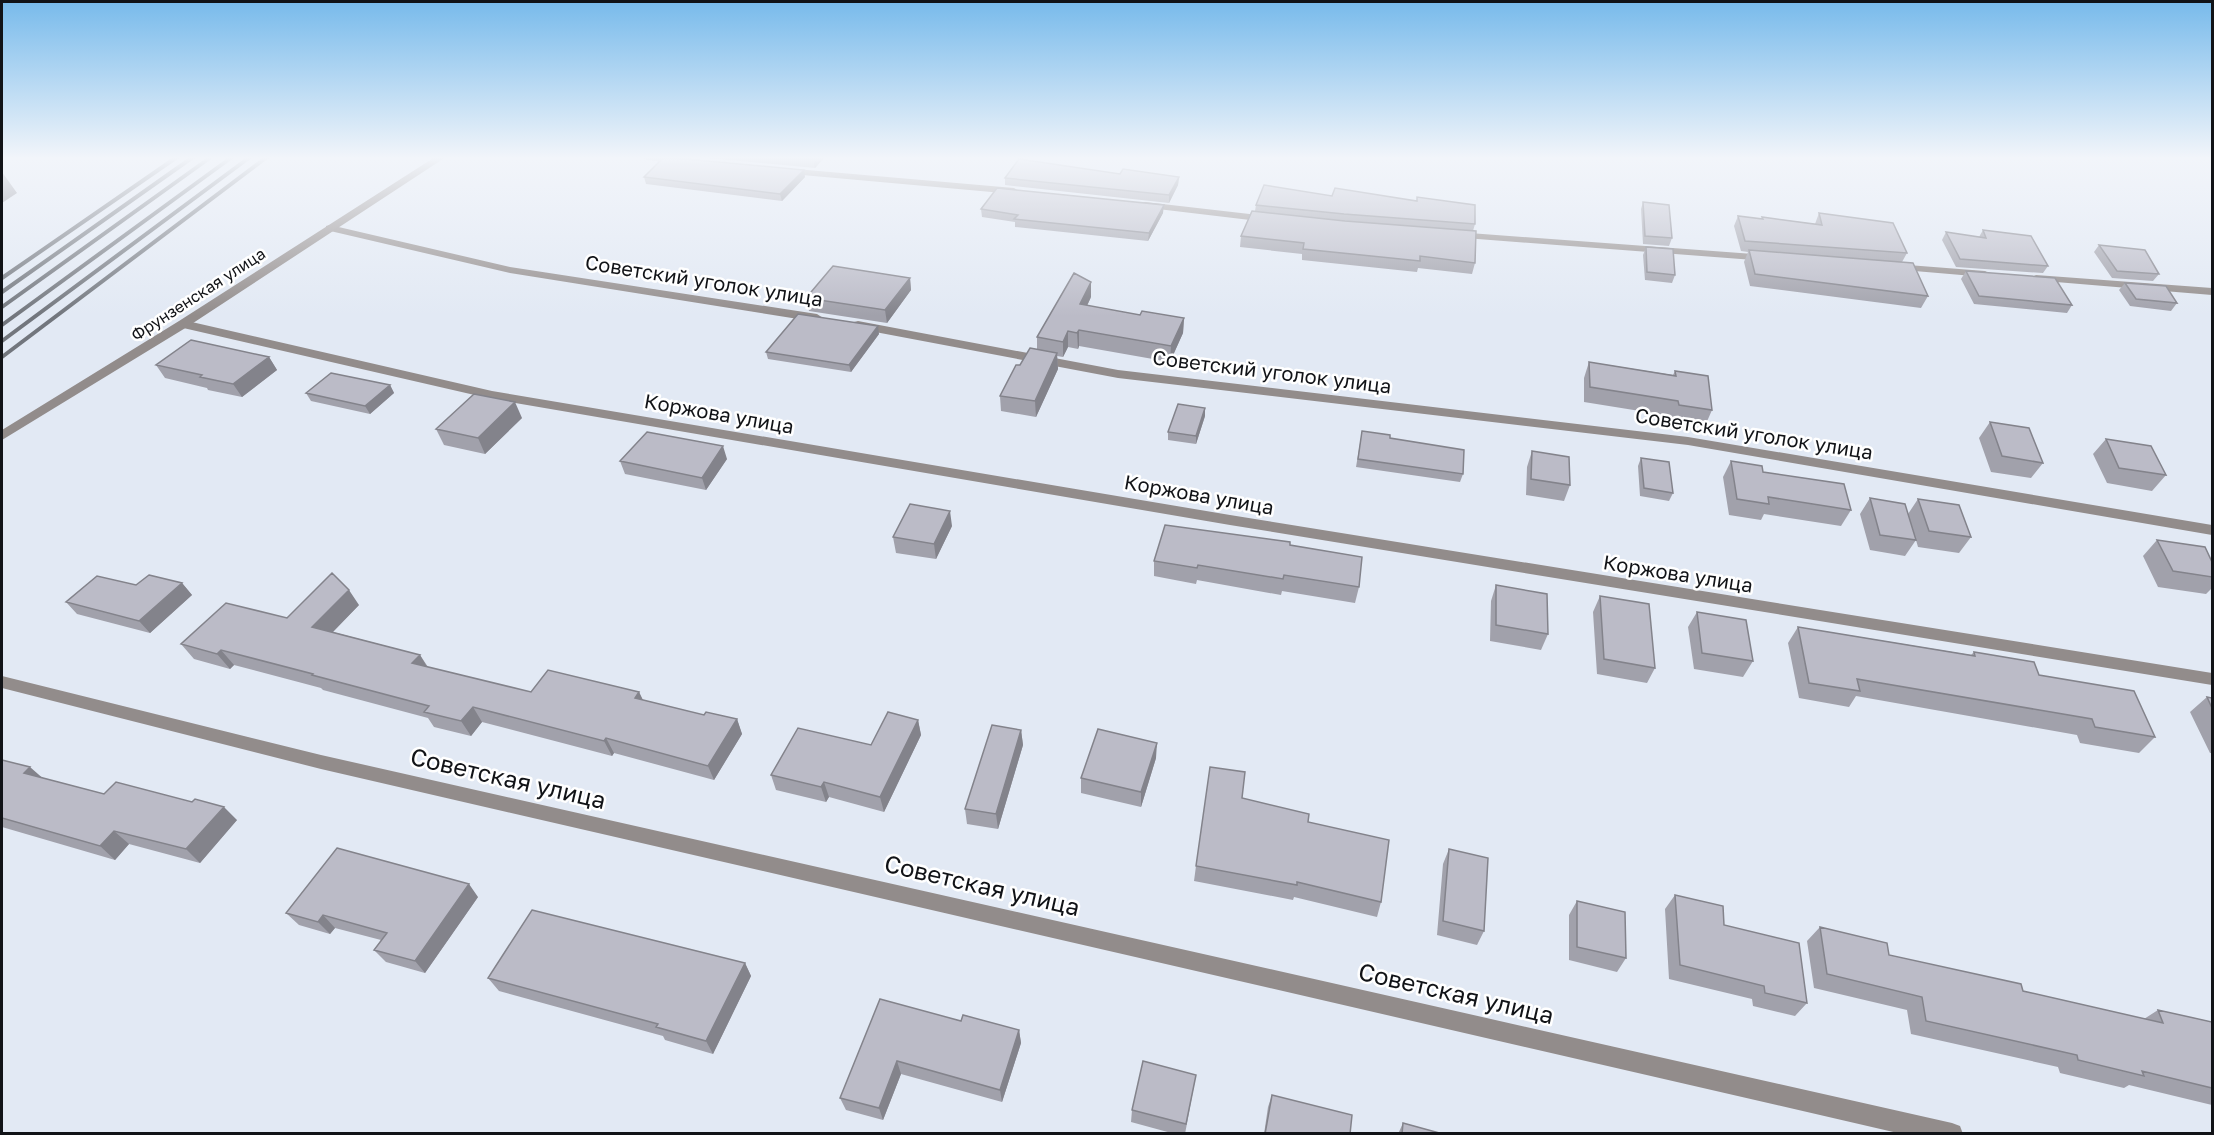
<svg xmlns="http://www.w3.org/2000/svg" width="2214" height="1135" font-family="'Golos Text',sans-serif">
<style>
.lines{fill:none;stroke-linecap:round;stroke-linejoin:round}
.minor{fill:#928c8b;fill-rule:evenodd}
.tertiary{fill:#928c8b;fill-rule:evenodd}
.rail{stroke:#72767d;stroke-width:4}
.wall{fill:#a1a1ab}
.shaded-wall{fill:#83838b}
.building{fill:#bbbbc7;stroke:#83838b;stroke-width:1.5}
.labels{text-anchor:middle;stroke-width:5;stroke-linejoin:round;paint-order:stroke}
.far-street-label{font-size:16px;fill:#111317;stroke:#fff}
.street-label{font-size:20px;fill:#111317;stroke:#fff}
.near-street-label{font-size:24px;fill:#111317;stroke:#fff}
</style>
<rect width="100%" height="100%" fill="#e2e9f4"/>
<g class="lines">
<!-- minor -->
<path class="minor" d="M 642,157 L 670,157 L 687,161 L 682,164 L 647,160 Z
M 784,168 L 1014,188 L 1019,191 L 1014,194 L 780,173 L 780,169 Z
M 1145,202 L 1267,216 L 1272,219 L 1267,222 L 1141,207 L 1141,203 Z
M 330,225 L 510,267 L 817,314 L 823,318 L 817,322 L 510,273 L 326,230 L 326,226 Z
M 1456,232 L 1767,255 L 1773,258 L 1767,261 L 1452,237 L 1452,233 Z
M 1895,264 L 1985,271 L 1991,274 L 1985,277 L 1891,269 L 1889,267 Z
M 2036,275 L 2212,288 L 2212,295 L 2032,280 L 2030,278 Z
M 183,320 L 492,391 L 1230,515 L 2212,673 L 2212,685 L 1230,525 L 492,399 L 179,327 L 177,324 Z
M 858,321 L 1118,370 L 1688,437 L 2212,525 L 2212,535 L 1688,445 L 1118,378 L 854,328 L 854,322 Z
M 2,676 L 321,755 L 1952,1123 L 1960,1126 L 1963,1134 L 1902,1134 L 321,769 L 2,688 Z"/>
<!-- tertiary -->
<path class="tertiary" d="M 435,157 L 446,157 L 187,327 L 2,440 L 2,430 L 179,321 Z"/>
<!-- rail -->
<path class="rail" d="M 2,278 L 177,157
M 2,292 L 193,157
M 2,307 L 211,157
M 2,325 L 232,157
M 2,341 L 250,157
M 2,357 L 267,157"/>
</g>
<!-- wall -->
<path class="wall" d="M 696,157 L 825,157 L 815,168 Z
M 1120,174 L 1179,177 L 1178,185 L 1169,203 L 1005,185 L 1005,178 Z
M 644,177 L 805,177 L 782,201 L 646,184 Z
M 1643,202 L 1672,238 L 1669,246 L 1643,244 L 1641,209 Z
M 1256,205 L 1475,224 L 1473,231 L 1475,263 L 1472,274 L 1418,268 L 1417,272 L 1302,260 L 1302,254 L 1240,247 L 1241,236 L 1255,211 Z
M 981,209 L 1163,213 L 1148,241 L 1015,227 L 1015,222 L 982,217 Z
M 1819,213 L 1907,253 L 1902,262 L 1928,296 L 1921,308 L 1750,286 L 1744,262 L 1748,252 L 1741,251 L 1734,226 L 1738,216 L 1761,219 L 1762,217 L 1815,224 Z
M 1983,230 L 2048,266 L 2043,273 L 1956,267 L 1942,240 L 1946,232 L 1979,237 Z
M 2099,245 L 2159,274 L 2153,281 L 2112,278 L 2094,252 Z
M 1646,247 L 1675,275 L 1672,283 L 1645,280 L 1643,255 Z
M 1966,271 L 2072,305 L 2067,313 L 1974,304 L 1961,279 Z
M 910,278 L 911,290 L 887,323 L 809,311 L 806,298 Z
M 2125,283 L 2177,303 L 2171,311 L 2130,306 L 2119,290 Z
M 1091,297 L 1087,306 L 1140,315 L 1184,318 L 1183,333 L 1170,362 L 1079,346 L 1078,349 L 1068,347 L 1063,357 L 1057,356 L 1058,369 L 1036,417 L 1001,411 L 1000,396 L 1020,365 L 1037,349 L 1037,337 Z
M 879,334 L 851,372 L 768,359 L 766,352 Z
M 269,357 L 277,370 L 242,397 L 208,390 L 207,388 L 165,378 L 156,365 Z
M 1589,362 L 1673,375 L 1675,371 L 1712,410 L 1705,426 L 1672,421 L 1671,416 L 1584,402 L 1584,378 Z
M 390,385 L 394,393 L 370,414 L 311,401 L 306,393 Z
M 1205,416 L 1196,444 L 1168,440 L 1168,432 Z
M 522,418 L 485,454 L 444,445 L 436,429 Z
M 1990,422 L 2043,463 L 2031,478 L 1991,472 L 1979,438 Z
M 1362,431 L 1390,438 L 1463,474 L 1460,482 L 1356,467 Z
M 2106,439 L 2166,475 L 2152,491 L 2107,483 L 2093,454 Z
M 1532,451 L 1570,485 L 1564,501 L 1526,495 L 1527,467 Z
M 1641,458 L 1673,493 L 1669,501 L 1640,496 L 1638,466 Z
M 727,459 L 706,490 L 625,474 L 620,461 Z
M 1731,461 L 1763,472 L 1851,510 L 1841,526 L 1764,514 L 1761,520 L 1729,515 L 1723,477 Z
M 1870,498 L 1908,514 L 1918,499 L 1971,537 L 1959,553 L 1918,547 L 1912,526 L 1916,540 L 1905,556 L 1870,550 L 1860,514 Z
M 952,526 L 936,559 L 896,553 L 893,537 Z
M 2157,540 L 2212,562 L 2212,588 L 2206,594 L 2158,587 L 2143,556 Z
M 1290,545 L 1359,587 L 1355,603 L 1282,591 L 1281,595 L 1197,580 L 1196,584 L 1154,576 L 1154,561 Z
M 182,583 L 192,595 L 150,633 L 77,614 L 66,602 L 136,585 Z
M 1496,585 L 1548,634 L 1541,650 L 1490,641 L 1491,601 Z
M 1600,596 L 1655,668 L 1647,683 L 1597,674 L 1593,612 Z
M 359,605 L 333,632 L 420,655 L 428,667 L 531,692 L 639,692 L 643,700 L 704,715 L 737,719 L 742,734 L 714,780 L 614,753 L 612,756 L 482,722 L 471,736 L 434,727 L 428,718 L 323,690 L 321,688 L 234,665 L 230,669 L 194,659 L 181,644 L 287,618 Z
M 1697,612 L 1753,661 L 1743,677 L 1694,669 L 1688,627 Z
M 1798,627 L 1971,655 L 1974,652 L 2039,675 L 2155,737 L 2139,753 L 2080,743 L 2077,735 L 1856,696 L 1849,707 L 1799,698 L 1788,643 Z
M 2207,697 L 2212,698 L 2212,753 L 2210,753 L 2190,712 Z
M 918,720 L 921,735 L 884,812 L 829,797 L 826,802 L 776,790 L 771,775 L 871,745 Z
M 1021,730 L 1023,745 L 998,829 L 967,824 L 965,809 Z
M 1156,758 L 1141,807 L 1081,793 L 1081,778 Z
M 2,760 L 43,778 L 104,794 L 237,820 L 200,863 L 129,844 L 115,860 L 2,827 Z
M 1242,798 L 1308,822 L 1381,902 L 1377,917 L 1294,897 L 1293,900 L 1194,881 L 1196,866 Z
M 1449,849 L 1484,931 L 1477,945 L 1437,935 L 1443,864 Z
M 1675,895 L 1807,1003 L 1795,1016 L 1753,1006 L 1752,999 L 1669,979 L 1665,909 Z
M 478,897 L 425,973 L 386,962 L 374,950 L 381,940 L 335,928 L 330,934 L 299,925 L 286,913 Z
M 1577,901 L 1626,958 L 1617,972 L 1569,960 L 1569,915 Z
M 1820,927 L 1889,955 L 2023,991 L 2144,1019 L 2158,1010 L 2212,1022 L 2212,1105 L 2129,1085 L 2124,1088 L 2060,1073 L 2058,1067 L 1911,1034 L 1907,1010 L 1814,988 L 1807,941 Z
M 745,963 L 751,976 L 713,1054 L 665,1040 L 663,1036 L 499,991 L 488,978 Z
M 961,1021 L 1019,1030 L 1021,1043 L 1002,1102 L 901,1074 L 883,1120 L 846,1110 L 840,1098 Z
M 1196,1075 L 1185,1134 L 1175,1134 L 1131,1122 L 1132,1110 Z
M 1272,1095 L 1350,1134 L 1264,1134 L 1268,1107 Z
M 1403,1123 L 1443,1134 L 1398,1134 Z"/>
<!-- shaded-wall -->
<path class="shaded-wall" d="M 817,157 L 825,157 L 815,168 L 813,160 Z
M 804,170 L 805,177 L 782,201 L 780,194 Z
M 2,172 L 17,193 L 2,203 Z
M 1179,177 L 1178,185 L 1169,203 L 1169,195 Z
M 1164,205 L 1163,213 L 1148,241 L 1149,233 Z
M 910,278 L 911,290 L 887,323 L 885,310 Z
M 1091,282 L 1091,297 L 1080,320 L 1080,304 Z
M 1184,318 L 1183,333 L 1170,362 L 1171,346 Z
M 878,326 L 879,334 L 851,372 L 849,365 Z
M 1079,330 L 1079,346 L 1078,349 L 1077,333 Z
M 1068,331 L 1068,347 L 1063,357 L 1063,342 Z
M 1057,353 L 1058,369 L 1036,417 L 1035,401 Z
M 269,357 L 277,370 L 242,397 L 233,384 Z
M 390,385 L 394,393 L 370,414 L 365,406 Z
M 515,402 L 522,418 L 485,454 L 478,438 Z
M 1205,408 L 1205,416 L 1196,444 L 1196,436 Z
M 723,446 L 727,459 L 706,490 L 702,478 Z
M 950,511 L 952,526 L 936,559 L 934,544 Z
M 182,583 L 192,595 L 150,633 L 139,621 Z
M 349,590 L 359,605 L 323,642 L 312,627 Z
M 221,650 L 234,665 L 230,669 L 217,654 Z
M 420,655 L 429,670 L 412,663 Z
M 639,692 L 646,707 L 635,698 Z
M 473,707 L 482,722 L 471,736 L 461,721 Z
M 737,719 L 742,734 L 714,780 L 708,766 Z
M 918,720 L 921,735 L 884,812 L 880,797 Z
M 1021,730 L 1023,745 L 998,829 L 996,814 Z
M 606,738 L 614,753 L 612,756 L 604,741 Z
M 1157,743 L 1156,758 L 1141,807 L 1141,792 Z
M 30,767 L 46,781 L 24,773 Z
M 824,782 L 829,797 L 826,802 L 821,787 Z
M 224,807 L 237,820 L 200,863 L 186,849 Z
M 114,831 L 129,844 L 115,860 L 100,846 Z
M 469,884 L 478,897 L 425,973 L 415,961 Z
M 323,915 L 335,928 L 330,934 L 318,922 Z
M 745,963 L 751,976 L 713,1054 L 706,1041 Z
M 1019,1030 L 1021,1043 L 1002,1102 L 1000,1090 Z
M 897,1061 L 901,1074 L 883,1120 L 879,1108 Z"/>
<!-- building -->
<path class="building" d="M 664,157 L 804,170 L 780,194 L 644,177 Z
M 773,157 L 817,157 L 813,160 Z
M 1019,159 L 1120,174 L 1123,169 L 1179,177 L 1169,195 L 1005,178 Z
M 1264,185 L 1332,196 L 1335,188 L 1417,201 L 1417,197 L 1475,205 L 1475,224 L 1344,214 L 1256,205 Z
M 997,188 L 1164,205 L 1149,233 L 1014,219 L 1018,215 L 981,209 Z
M 1643,202 L 1669,205 L 1672,238 L 1645,236 Z
M 1252,211 L 1345,221 L 1476,231 L 1475,263 L 1420,256 L 1420,261 L 1303,249 L 1304,243 L 1241,236 Z
M 1819,213 L 1893,223 L 1907,253 L 1745,241 L 1738,216 L 1763,219 L 1762,217 L 1822,225 Z
M 1983,230 L 2031,236 L 2048,266 L 1960,259 L 1946,232 L 1986,238 Z
M 2099,245 L 2145,250 L 2159,274 L 2117,271 Z
M 1646,247 L 1673,249 L 1675,275 L 1647,272 Z
M 1749,250 L 1913,263 L 1928,296 L 1755,274 Z
M 833,266 L 910,278 L 885,310 L 806,298 Z
M 1966,271 L 2055,278 L 2072,305 L 1979,296 Z
M 1074,273 L 1091,282 L 1080,304 L 1140,315 L 1142,311 L 1184,318 L 1171,346 L 1079,330 L 1077,333 L 1068,331 L 1063,342 L 1037,337 Z
M 2125,283 L 2166,286 L 2177,303 L 2136,299 Z
M 798,314 L 878,326 L 849,365 L 766,352 Z
M 191,340 L 269,357 L 233,384 L 200,377 L 202,375 L 156,365 Z
M 1030,348 L 1057,353 L 1035,401 L 1000,396 L 1016,365 L 1020,365 Z
M 1589,362 L 1676,376 L 1675,371 L 1708,376 L 1712,410 L 1679,405 L 1678,401 L 1590,387 Z
M 331,373 L 390,385 L 365,406 L 306,393 Z
M 474,394 L 515,402 L 478,438 L 436,429 Z
M 1178,404 L 1205,408 L 1196,436 L 1168,432 Z
M 1990,422 L 2029,428 L 2043,463 L 2002,456 Z
M 1362,431 L 1390,435 L 1390,438 L 1464,450 L 1463,474 L 1358,459 Z
M 647,432 L 723,446 L 702,478 L 620,461 Z
M 2106,439 L 2151,446 L 2166,475 L 2119,468 Z
M 1532,451 L 1569,457 L 1570,485 L 1531,479 Z
M 1641,458 L 1669,462 L 1673,493 L 1644,488 Z
M 1731,461 L 1762,466 L 1763,472 L 1844,484 L 1851,510 L 1768,497 L 1769,504 L 1737,499 Z
M 1870,498 L 1905,504 L 1916,540 L 1880,535 Z
M 1918,499 L 1959,505 L 1971,537 L 1929,531 Z
M 910,504 L 950,511 L 934,544 L 893,537 Z
M 1165,525 L 1290,542 L 1290,545 L 1362,557 L 1359,587 L 1284,575 L 1283,579 L 1198,565 L 1197,568 L 1154,561 Z
M 2157,540 L 2205,547 L 2212,562 L 2212,577 L 2173,571 Z
M 332,573 L 349,590 L 312,627 L 420,655 L 412,663 L 531,692 L 548,670 L 639,692 L 635,698 L 704,715 L 706,712 L 737,719 L 708,766 L 606,738 L 604,741 L 473,707 L 461,721 L 424,712 L 429,706 L 312,675 L 313,674 L 221,650 L 217,654 L 181,644 L 226,603 L 287,618 Z
M 149,575 L 182,583 L 139,621 L 66,602 L 97,576 L 136,585 Z
M 1496,585 L 1547,594 L 1548,634 L 1496,625 Z
M 1600,596 L 1649,604 L 1655,668 L 1604,659 Z
M 1697,612 L 1746,620 L 1753,661 L 1702,653 Z
M 1798,627 L 1975,656 L 1974,652 L 2034,662 L 2039,675 L 2134,691 L 2155,737 L 2095,727 L 2092,719 L 1857,679 L 1860,691 L 1809,683 Z
M 2207,697 L 2212,698 L 2212,708 Z
M 888,712 L 918,720 L 880,797 L 824,782 L 821,787 L 771,775 L 798,728 L 871,745 Z
M 992,725 L 1021,730 L 996,814 L 965,809 Z
M 1098,729 L 1157,743 L 1141,792 L 1081,778 Z
M 2,760 L 30,767 L 24,773 L 104,794 L 116,782 L 192,802 L 195,799 L 224,807 L 186,849 L 114,831 L 100,846 L 2,818 Z
M 1210,767 L 1245,772 L 1242,798 L 1309,814 L 1308,822 L 1389,840 L 1381,902 L 1297,882 L 1297,885 L 1196,866 Z
M 337,848 L 469,884 L 415,961 L 374,950 L 387,933 L 323,915 L 318,922 L 286,913 Z
M 1449,849 L 1488,858 L 1484,931 L 1443,921 Z
M 1675,895 L 1723,906 L 1724,925 L 1799,943 L 1807,1003 L 1765,993 L 1764,986 L 1680,965 Z
M 1577,901 L 1625,912 L 1626,958 L 1577,947 Z
M 532,910 L 745,963 L 706,1041 L 656,1027 L 658,1024 L 488,978 Z
M 1820,927 L 1887,943 L 1889,955 L 2021,984 L 2023,991 L 2163,1023 L 2158,1010 L 2212,1022 L 2212,1088 L 2142,1071 L 2144,1076 L 2078,1060 L 2077,1055 L 1926,1021 L 1922,997 L 1827,974 Z
M 880,999 L 961,1021 L 963,1015 L 1019,1030 L 1000,1090 L 897,1061 L 879,1108 L 840,1098 Z
M 1143,1061 L 1196,1075 L 1186,1124 L 1132,1110 Z
M 1272,1095 L 1352,1115 L 1350,1134 L 1265,1134 Z
M 1403,1123 L 1443,1134 L 1402,1134 Z"/>
<!-- sky -->
<linearGradient id="sky" x2="0" y2="1"><stop stop-color="#77baeb"/><stop offset="0.5" stop-color="#f2f5fa"/><stop offset="1" stop-color="#f2f5fa" stop-opacity="0"/></linearGradient>
<rect width="2214" height="316" fill="url(#sky)"/>
<g class="labels">
<!-- far-street labels -->
<g class="far-street-label">
<text transform="translate(198 294) rotate(-33)" y="6">Фрунзенская улица</text>
</g>
<!-- street labels -->
<g class="street-label">
<text transform="translate(704 281) rotate(9)" y="7">Советский уголок улица</text>
<text transform="translate(1272 372) rotate(7)" y="7">Советский уголок улица</text>
<text transform="translate(719 414) rotate(10)" y="7">Коржова улица</text>
<text transform="translate(1754 434) rotate(9)" y="7">Советский уголок улица</text>
<text transform="translate(1199 495) rotate(10)" y="7">Коржова улица</text>
<text transform="translate(1678 574) rotate(9)" y="7">Коржова улица</text>
</g>
<!-- near-street labels -->
<g class="near-street-label">
<text transform="translate(508 779) rotate(13)" y="8">Советская улица</text>
<text transform="translate(982 886) rotate(13)" y="8">Советская улица</text>
<text transform="translate(1456 994) rotate(13)" y="8">Советская улица</text>
</g>
</g>
<!-- border -->
<rect width="2214" height="1135" fill="none" stroke="#111317" stroke-width="6"/>
</svg>
